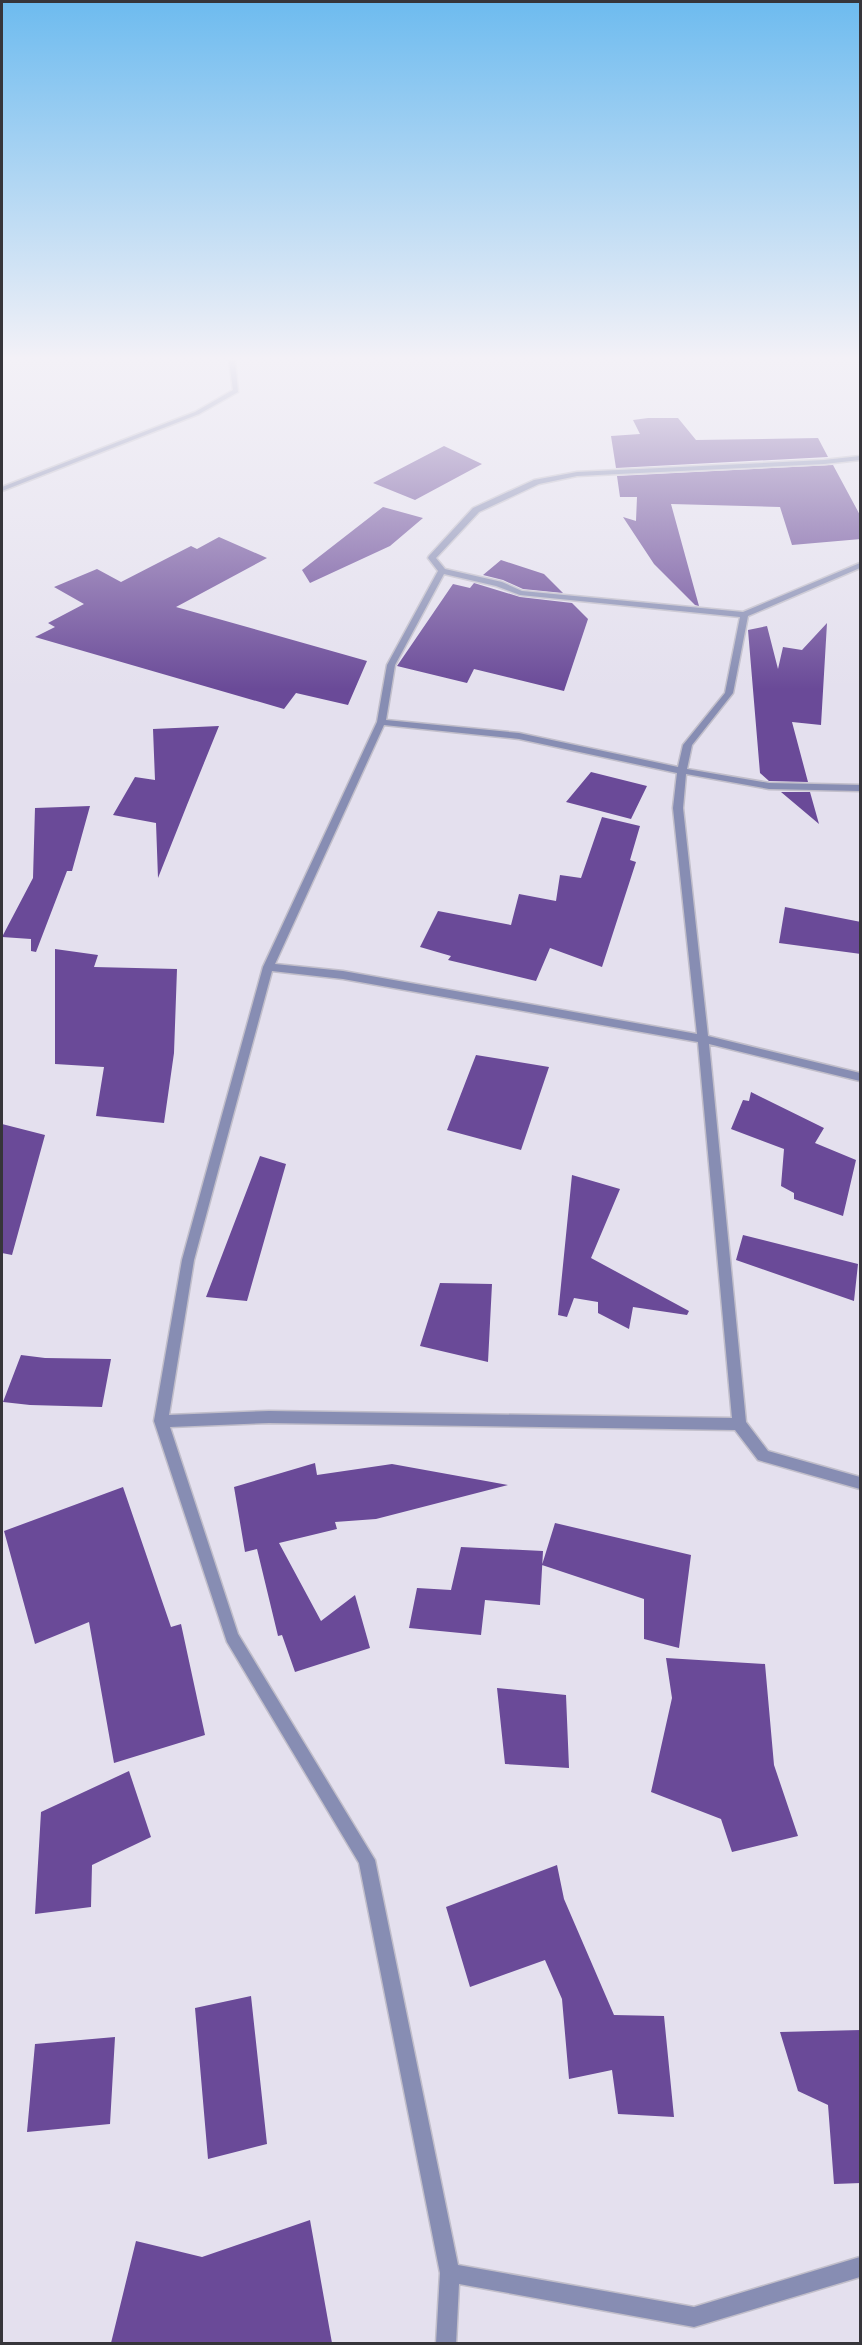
<svg xmlns="http://www.w3.org/2000/svg" width="862" height="2345" font-family="'IBM Plex Serif',serif">
<style>
.building{fill:#6a4a98}
.lines{fill:none;stroke-linecap:round;stroke-linejoin:round}
.minor-casing{stroke:#c1beca;stroke-width:3}
.minor{fill:#878db3;fill-rule:evenodd}
</style>
<rect width="100%" height="100%" fill="#e4e0ee"/>
<!-- building -->
<path class="building" d="M 648,418 L 678,418 L 696,440 L 818,438 L 828,457 L 616,468 L 611,436 L 640,434 L 633,420 Z
M 444,446 L 482,464 L 415,500 L 373,483 Z
M 833,465 L 861,517 L 861,539 L 792,545 L 780,507 L 671,504 L 699,606 L 695,605 L 654,564 L 623,517 L 636,521 L 637,497 L 620,497 L 617,476 Z
M 383,507 L 423,518 L 390,546 L 310,583 L 302,570 Z
M 219,537 L 267,558 L 176,607 L 367,661 L 348,705 L 296,693 L 284,709 L 35,637 L 55,627 L 48,623 L 84,604 L 54,587 L 97,569 L 121,582 L 191,546 L 197,549 Z
M 501,560 L 544,574 L 563,593 L 523,589 L 503,580 L 483,575 Z
M 474,583 L 520,597 L 572,603 L 588,619 L 564,691 L 474,669 L 467,683 L 397,666 L 453,584 L 470,588 Z
M 827,623 L 821,725 L 792,722 L 808,782 L 769,781 L 760,773 L 748,630 L 767,626 L 778,669 L 783,647 L 802,650 Z
M 219,726 L 187,805 L 158,878 L 156,823 L 113,815 L 135,777 L 155,780 L 153,729 Z
M 591,772 L 647,786 L 631,819 L 566,802 Z
M 781,792 L 810,792 L 819,824 Z
M 90,806 L 72,871 L 67,871 L 36,952 L 31,951 L 31,939 L 2,937 L 33,878 L 35,808 Z
M 602,817 L 640,826 L 630,860 L 636,862 L 602,967 L 550,948 L 536,981 L 448,960 L 451,956 L 420,947 L 438,911 L 511,925 L 519,894 L 556,901 L 560,875 L 581,878 Z
M 785,907 L 861,922 L 861,954 L 779,943 Z
M 55,949 L 98,955 L 94,967 L 177,969 L 174,1053 L 164,1123 L 96,1116 L 104,1067 L 55,1064 Z
M 476,1055 L 549,1067 L 521,1150 L 447,1130 Z
M 751,1092 L 824,1128 L 815,1143 L 856,1160 L 843,1216 L 794,1199 L 794,1193 L 781,1186 L 784,1149 L 731,1129 L 743,1100 L 749,1101 Z
M 2,1124 L 45,1135 L 12,1255 L 2,1253 Z
M 260,1156 L 286,1164 L 247,1301 L 206,1297 Z
M 572,1175 L 620,1189 L 591,1258 L 689,1311 L 687,1315 L 633,1307 L 629,1329 L 598,1313 L 598,1302 L 574,1298 L 567,1317 L 558,1315 Z
M 743,1235 L 858,1264 L 854,1301 L 736,1260 Z
M 440,1283 L 492,1284 L 488,1362 L 420,1346 Z
M 21,1355 L 45,1358 L 111,1359 L 102,1407 L 30,1405 L 3,1402 Z
M 315,1463 L 317,1475 L 392,1464 L 508,1485 L 376,1519 L 335,1522 L 337,1529 L 279,1543 L 321,1621 L 355,1595 L 370,1648 L 295,1672 L 282,1635 L 278,1636 L 257,1549 L 245,1552 L 234,1487 Z
M 123,1487 L 171,1627 L 181,1624 L 205,1735 L 114,1763 L 89,1622 L 35,1644 L 4,1531 Z
M 555,1523 L 691,1555 L 679,1648 L 644,1639 L 644,1599 L 542,1565 Z
M 461,1547 L 543,1551 L 540,1605 L 485,1600 L 481,1635 L 409,1628 L 417,1588 L 451,1590 Z
M 666,1658 L 765,1664 L 774,1765 L 798,1836 L 732,1852 L 721,1819 L 651,1792 L 672,1698 Z
M 497,1688 L 566,1695 L 569,1768 L 505,1764 Z
M 129,1771 L 151,1837 L 92,1865 L 91,1907 L 35,1914 L 41,1812 Z
M 557,1865 L 564,1899 L 614,2015 L 664,2016 L 674,2117 L 618,2114 L 612,2070 L 569,2079 L 562,1999 L 545,1960 L 470,1987 L 446,1907 Z
M 251,1996 L 267,2144 L 208,2159 L 195,2008 Z
M 861,2030 L 861,2183 L 834,2184 L 828,2105 L 798,2091 L 780,2032 Z
M 115,2037 L 110,2124 L 27,2132 L 35,2044 Z
M 310,2220 L 332,2343 L 111,2343 L 136,2241 L 202,2257 Z"/>
<g class="lines">
<defs>
<path id="minor" d="M 229,361 L 235,361 L 238,392 L 199,414 L 2,491 L 2,487 L 195,412 L 233,390 Z
M 860,456 L 860,460 L 824,464 L 577,476 L 539,484 L 479,512 L 436,558 L 445,569 L 502,582 L 522,591 L 743,612 L 860,563 L 860,568 L 748,616 L 733,693 L 692,745 L 687,769 L 769,783 L 860,785 L 860,791 L 769,789 L 686,774 L 683,808 L 708,1036 L 860,1073 L 860,1081 L 709,1044 L 746,1422 L 768,1451 L 860,1477 L 860,1489 L 758,1460 L 735,1430 L 269,1423 L 170,1427 L 238,1634 L 375,1860 L 458,2265 L 694,2307 L 860,2257 L 860,2277 L 694,2327 L 459,2284 L 456,2344 L 436,2344 L 440,2273 L 359,1863 L 227,1642 L 154,1421 L 182,1260 L 263,967 L 377,722 L 387,665 L 438,571 L 428,558 L 429,556 L 473,508 L 534,480 L 577,472 L 824,460 ZM 444,574 L 496,586 L 520,595 L 740,617 L 725,693 L 683,745 L 678,767 L 519,733 L 386,720 L 395,665 ZM 384,725 L 519,739 L 677,773 L 673,808 L 697,1034 L 343,971 L 275,964 ZM 272,971 L 343,979 L 698,1042 L 732,1418 L 269,1411 L 169,1415 L 194,1260 Z"/>
</defs>
<!-- minor casing -->
<use href="#minor" class="minor-casing"/>
<!-- minor -->
<use href="#minor" class="minor"/>
</g>
<!-- sky -->
<linearGradient id="sky" x2="0" y2="1"><stop stop-color="#6dbbef"/><stop offset="0.52" stop-color="#f3f1f7"/><stop offset="1" stop-color="#f3f1f7" stop-opacity="0"/></linearGradient>
<rect width="862" height="689" fill="url(#sky)"/>
<!-- border -->
<rect width="862" height="2345" fill="none" stroke="#36353a" stroke-width="6"/>
</svg>
